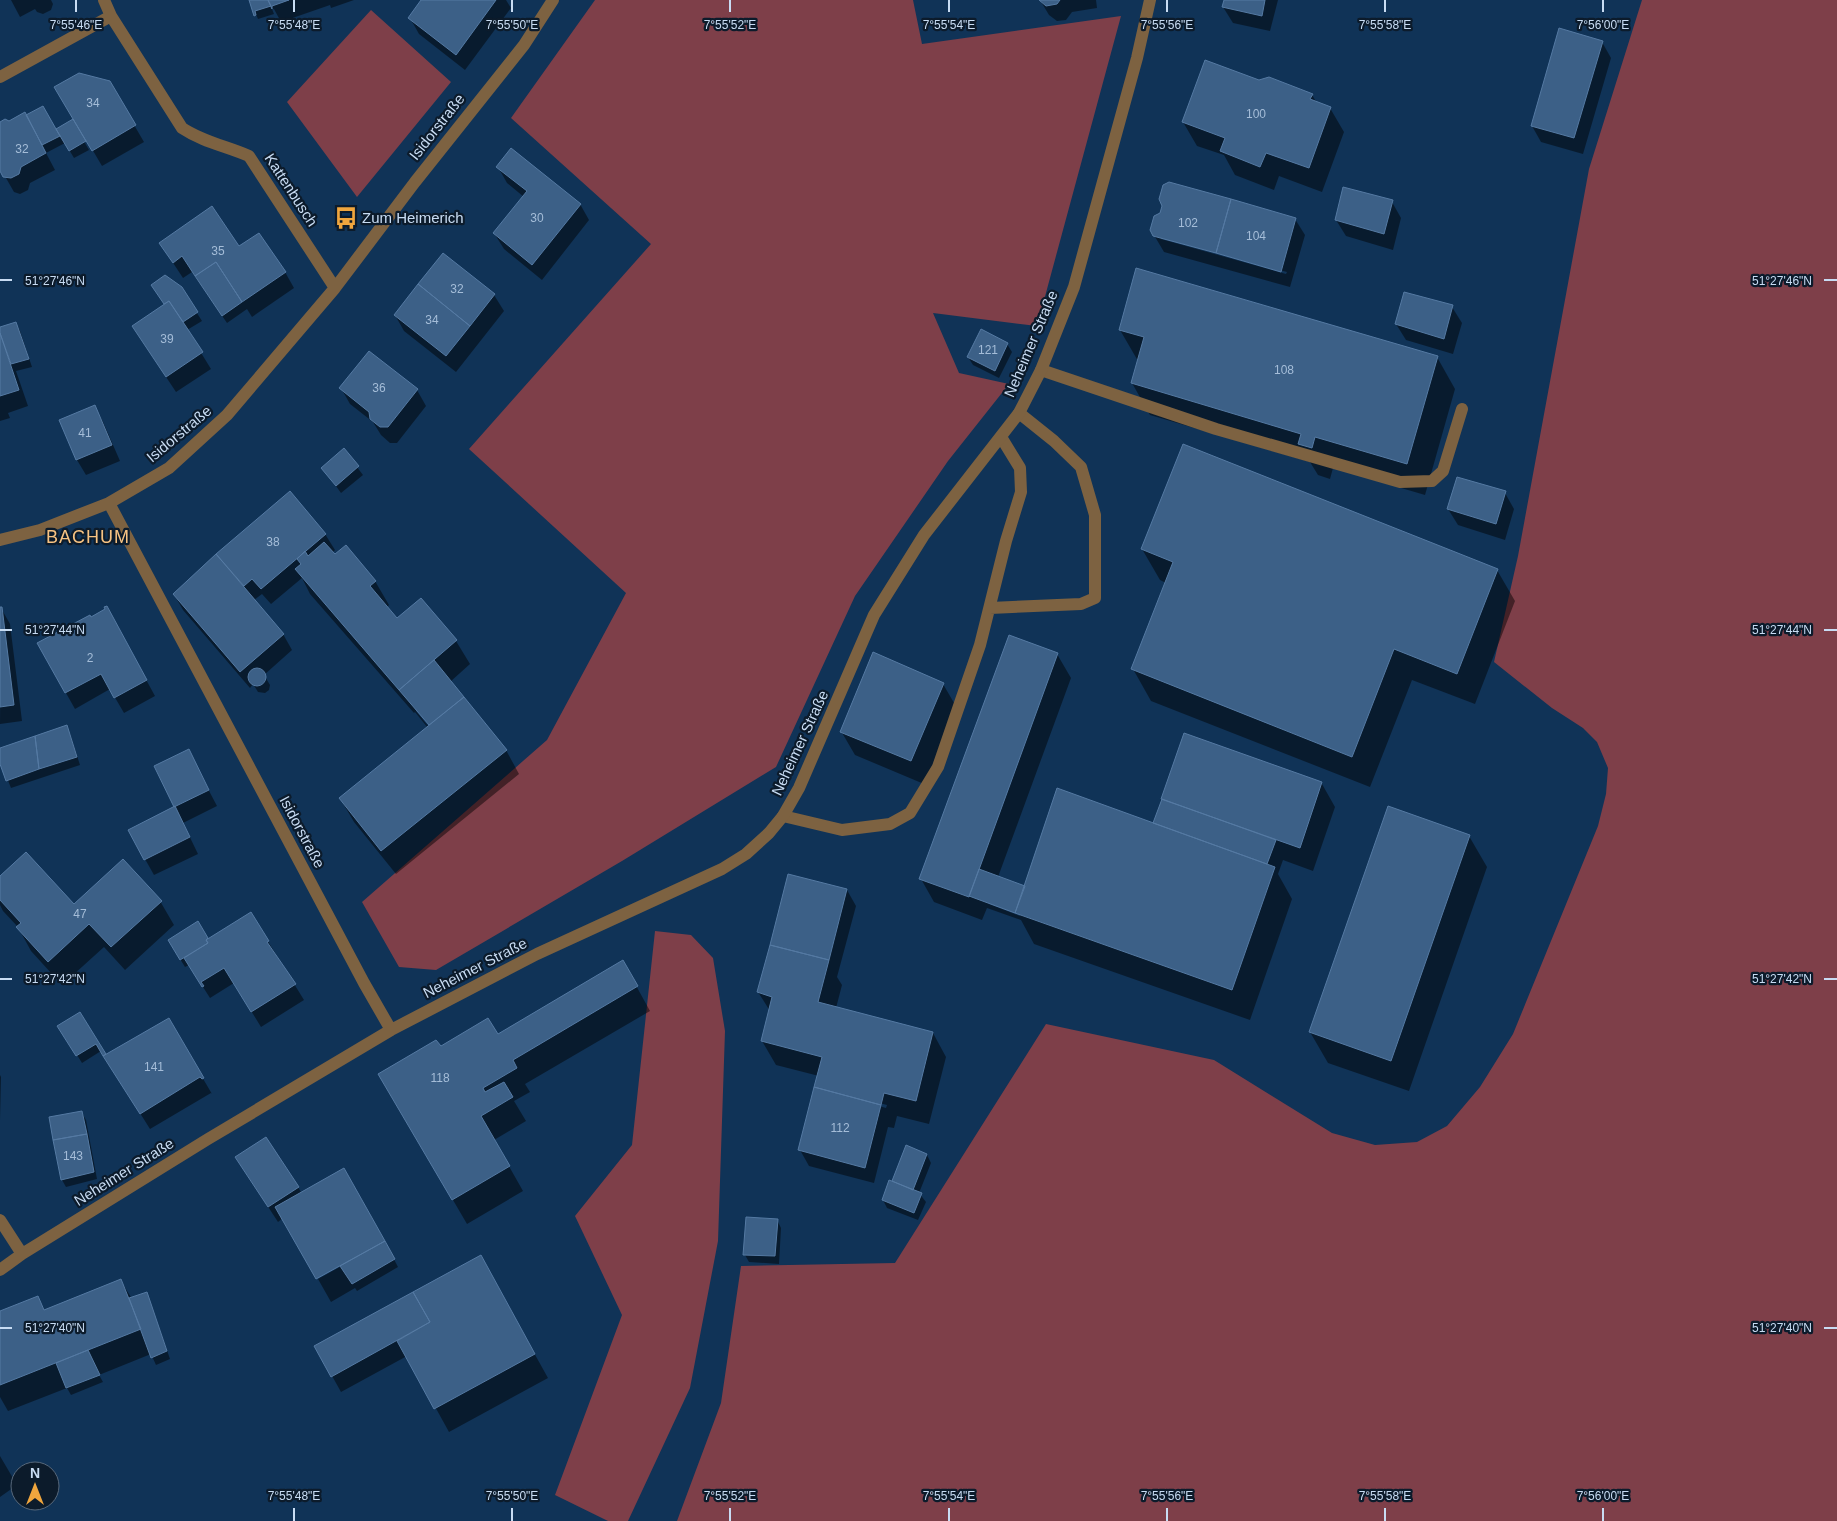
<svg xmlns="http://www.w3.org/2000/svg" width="1837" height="1521" font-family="Arial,sans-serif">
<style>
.green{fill:#7e3f49}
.shadow{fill:#0007;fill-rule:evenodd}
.building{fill:#3c6087;stroke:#557aa3}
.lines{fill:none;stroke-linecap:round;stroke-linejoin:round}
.service{stroke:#7d6241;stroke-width:12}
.minor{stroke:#7d6241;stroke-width:12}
.ticks{fill:none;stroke:#c8dcf3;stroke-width:2}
.labels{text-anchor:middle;stroke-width:4.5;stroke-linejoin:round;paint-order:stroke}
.number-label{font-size:12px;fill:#a5bdd8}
.street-label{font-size:15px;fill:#c8dcf3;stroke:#0c1b2b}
.poi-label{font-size:15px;fill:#c8dcf3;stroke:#0c1b2b;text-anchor:start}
.quarter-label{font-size:18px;letter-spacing:1px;fill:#f7c383;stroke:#0c1b2b}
.ticks-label{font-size:12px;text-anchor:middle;fill:#c8dcf3;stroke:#0c1b2b;stroke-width:4.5;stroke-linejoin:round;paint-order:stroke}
</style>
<rect width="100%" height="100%" fill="#103357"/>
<!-- green -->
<path class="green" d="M 595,0 L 913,0 L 922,44 L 1121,16 L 1037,326 L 933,313 L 959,373 L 1009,384 L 948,461 L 855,596 L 776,767 L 622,861 L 436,970 L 399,967 L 362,902 L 547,740 L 626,593 L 469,449 L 651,244 L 511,118 Z
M 1642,0 L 1837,0 L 1837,1521 L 677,1521 L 721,1403 L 741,1266 L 895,1263 L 1046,1024 L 1214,1060 L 1332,1133 L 1375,1145 L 1417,1142 L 1447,1126 L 1480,1087 L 1513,1034 L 1598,826 L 1606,794 L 1608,768 L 1597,742 L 1583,728 L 1552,708 L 1494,662 L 1518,556 L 1589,169 Z
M 371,10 L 451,82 L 357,197 L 287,102 Z
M 655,931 L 691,935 L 713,958 L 725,1031 L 718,1241 L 690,1388 L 628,1521 L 608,1521 L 555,1495 L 622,1315 L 575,1216 L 632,1145 Z"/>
<!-- shadow -->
<path class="shadow" d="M 11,0 L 51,0 L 53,4 L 51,10 L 43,14 L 37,12 L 35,9 L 20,17 Z
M 250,0 L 354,0 L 331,8 L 330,5 L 281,22 L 274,9 L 272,9 L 274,14 L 258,19 Z
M 423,0 L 506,0 L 511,8 L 465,70 L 419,34 L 410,18 Z
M 1040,0 L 1096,0 L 1097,8 L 1072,12 L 1066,20 L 1057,21 L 1049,15 Z
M 1225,0 L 1278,0 L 1270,31 L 1233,23 L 1223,7 Z
M 1602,42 L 1611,58 L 1583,154 L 1541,142 L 1532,126 Z
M 109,82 L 144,142 L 102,166 L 56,88 Z
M 1312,95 L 1317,103 L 1330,108 L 1344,132 L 1322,192 L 1279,176 L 1274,190 L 1235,175 L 1224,155 L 1197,146 L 1183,122 Z
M 26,117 L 55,131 L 72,121 L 89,150 L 74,158 L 65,143 L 46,153 L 55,170 L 30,183 L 28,190 L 20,194 L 14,192 L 2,171 L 0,172 L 0,123 Z
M 498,167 L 580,204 L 589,220 L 542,280 L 504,249 L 494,233 L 524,197 L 507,183 Z
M 1392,202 L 1401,218 L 1393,250 L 1346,236 L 1336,220 Z
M 1295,219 L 1305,235 L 1290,287 L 1164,252 L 1151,230 ZM 1161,237 L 1287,272 L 1286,274 L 1161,239 Z
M 160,243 L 239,248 L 285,272 L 294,288 L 252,317 L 247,309 L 227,323 L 192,272 L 183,278 Z
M 443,254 L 494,295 L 504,311 L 456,372 L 404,331 L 395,315 Z
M 181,288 L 202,321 L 187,330 L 211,369 L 176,392 L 133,327 L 165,305 L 157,293 Z
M 1452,307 L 1462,323 L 1453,354 L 1406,340 L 1396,324 Z
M 16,323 L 20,331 L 32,367 L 16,371 L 28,406 L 8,413 L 10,418 L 0,421 L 0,328 Z
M 1120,330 L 1437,357 L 1455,389 L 1425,495 L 1333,468 L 1330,479 L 1318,475 L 1310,462 L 1150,415 L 1132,383 L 1138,361 Z
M 1007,344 L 1012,352 L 999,378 L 973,365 L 968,357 Z
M 341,388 L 417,390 L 426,406 L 397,443 L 390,443 L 381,435 L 373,422 L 350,404 Z
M 94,406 L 103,422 L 120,461 L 86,475 L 77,460 Z
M 344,450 L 363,475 L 341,493 L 323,468 Z
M 1505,493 L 1514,509 L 1505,540 L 1458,525 L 1448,509 Z
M 325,534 L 335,550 L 332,553 L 375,581 L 389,605 L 386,608 L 397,620 L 456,641 L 470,664 L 450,682 L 506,750 L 519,774 L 396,874 L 354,822 L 340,798 L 428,728 L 415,712 L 414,713 L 310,594 L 302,578 L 271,604 L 262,594 L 254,600 L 283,634 L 292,650 L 264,675 L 270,685 L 269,690 L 265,693 L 258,692 L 253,684 L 250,688 L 183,610 L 174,594 L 217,555 ZM 418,710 L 434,729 L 432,731 L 416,711 Z
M 1142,549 L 1497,570 L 1515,601 L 1475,704 L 1412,680 L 1370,787 L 1151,701 L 1133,669 L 1166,583 L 1160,580 Z
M 1,608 L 10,624 L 22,721 L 0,724 Z
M 90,618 L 115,623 L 155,696 L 124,713 L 110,689 L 75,709 L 66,693 Z
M 1057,654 L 1071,678 L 998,877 L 1025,887 L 1154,824 L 1185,735 L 1322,784 L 1335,807 L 1313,871 L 1283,860 L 1278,874 L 1292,899 L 1250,1020 L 1034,944 L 1021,920 L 987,908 L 982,920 L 934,902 L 921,879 ZM 989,901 L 1021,914 L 1020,916 L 989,904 Z
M 943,684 L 957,708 L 924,784 L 855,755 L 841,731 Z
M 66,727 L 70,734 L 80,765 L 11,788 L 0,760 L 0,749 Z
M 188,751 L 217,806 L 183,823 L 198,854 L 154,875 L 145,859 L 175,808 L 155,767 Z
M 1469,836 L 1487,867 L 1409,1091 L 1328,1063 L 1310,1032 Z
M 0,877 L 74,906 L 160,901 L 174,925 L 125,970 L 104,947 L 62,985 L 31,951 L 18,927 L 3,911 L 0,905 Z
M 847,890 L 856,906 L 837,977 L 842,985 L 836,1008 L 933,1033 L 946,1057 L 929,1124 L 897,1116 L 894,1128 L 888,1127 L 874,1183 L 809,1166 L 800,1150 L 819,1076 L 776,1065 L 762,1041 L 770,1011 L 758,992 ZM 833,1091 L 887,1105 L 886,1108 L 833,1093 Z
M 251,914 L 304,1000 L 261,1027 L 234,983 L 210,998 L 189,965 L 185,967 L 169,941 L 198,923 L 208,940 Z
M 623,962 L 650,1011 L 525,1084 L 530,1092 L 514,1101 L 526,1121 L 494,1140 L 523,1191 L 467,1224 L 380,1075 L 440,1048 L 497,1036 Z
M 79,1014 L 106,1056 L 168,1019 L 212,1094 L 211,1093 L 150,1129 L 101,1051 L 82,1063 L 59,1026 Z
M 0,1075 L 1,1077 L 0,1120 Z
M 82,1113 L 86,1120 L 97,1179 L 66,1187 L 62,1180 L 50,1118 Z
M 907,1147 L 927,1155 L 931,1163 L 919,1193 L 926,1202 L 918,1220 L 887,1208 L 883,1200 L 893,1182 Z
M 246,1173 L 298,1187 L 302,1194 L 283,1218 L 278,1222 Z
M 777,1220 L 781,1228 L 779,1264 L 749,1262 L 745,1255 Z
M 385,1242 L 398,1267 L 357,1291 L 355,1288 L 331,1302 L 318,1279 Z
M 121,1281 L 132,1299 L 146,1294 L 150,1301 L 170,1359 L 156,1365 L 151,1354 L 99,1375 L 103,1382 L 71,1395 L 67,1388 L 8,1411 L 0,1397 L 0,1313 L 38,1298 L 45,1311 Z
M 494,1281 L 548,1378 L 449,1432 L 407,1356 L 341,1392 L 316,1347 Z
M 0,1456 L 17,1485 L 0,1497 Z"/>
<!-- building -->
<path class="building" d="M 249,0 L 268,0 L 271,6 L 255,11 L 256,15 L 254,16 Z
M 268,0 L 289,0 L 272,6 L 272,9 Z
M 421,0 L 496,0 L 456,55 L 408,18 Z
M 1039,0 L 1060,0 L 1057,4 L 1046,6 Z
M 1224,0 L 1265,0 L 1262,16 L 1222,7 Z
M 1559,28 L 1603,41 L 1574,138 L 1531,126 Z
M 1205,60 L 1259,80 L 1269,77 L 1313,94 L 1310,99 L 1331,107 L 1309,168 L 1266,153 L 1260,167 L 1220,151 L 1225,138 L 1182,122 Z
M 79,73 L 110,81 L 136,125 L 92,151 L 54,87 Z
M 43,106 L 60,136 L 42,145 L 26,115 Z
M 25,112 L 46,153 L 21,167 L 19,174 L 11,178 L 3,177 L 0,171 L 0,122 L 5,119 L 9,121 Z
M 73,119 L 86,141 L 69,151 L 56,129 Z
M 511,148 L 581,204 L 532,265 L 493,233 L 527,191 L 496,167 Z
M 1169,182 L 1231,199 L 1216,253 L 1153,236 L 1150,230 L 1154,216 L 1160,213 L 1162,206 L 1159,199 L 1163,185 Z
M 1343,187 L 1393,200 L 1384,234 L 1335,220 Z
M 1231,199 L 1296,218 L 1281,272 L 1216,253 Z
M 212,206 L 239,246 L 259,233 L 286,272 L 242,302 L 216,262 L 195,276 L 182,256 L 173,263 L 159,243 Z
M 443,253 L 495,294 L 470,326 L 418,284 Z
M 216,262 L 242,302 L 222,316 L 195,276 Z
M 1136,268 L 1438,356 L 1407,464 L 1315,437 L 1312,448 L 1298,444 L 1301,434 L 1131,383 L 1144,337 L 1119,330 Z
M 165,275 L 182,287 L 198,312 L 183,322 L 169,301 L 164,304 L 151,285 Z
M 418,284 L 470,326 L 446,356 L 394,315 Z
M 1404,292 L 1453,305 L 1444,339 L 1395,324 Z
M 169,301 L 203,352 L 166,377 L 132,326 Z
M 16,322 L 29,359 L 11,364 L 0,333 L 0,327 Z
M 981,329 L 1008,343 L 995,371 L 967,357 Z
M 0,333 L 19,390 L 0,396 Z
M 369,351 L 418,389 L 388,427 L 380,427 L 370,419 L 369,412 L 339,388 Z
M 95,405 L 112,445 L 76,460 L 59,420 Z
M 1183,444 L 1498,569 L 1457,674 L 1394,649 L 1352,757 L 1131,669 L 1173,562 L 1141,549 Z
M 344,448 L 359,466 L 336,486 L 321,468 Z
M 1457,477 L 1506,491 L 1496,524 L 1447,509 Z
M 290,491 L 326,534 L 261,589 L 252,579 L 244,586 L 216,554 Z
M 324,542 L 335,554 L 346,545 L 376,581 L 370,586 L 397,618 L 421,598 L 457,640 L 399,690 L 295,569 L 301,564 L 297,559 L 305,551 L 308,556 Z
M 216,554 L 284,634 L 240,672 L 173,594 Z
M 107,606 L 147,680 L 114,698 L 101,674 L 65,693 L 37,643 L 90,615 L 91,617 L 105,609 L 104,607 Z
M 0,607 L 2,607 L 14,705 L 0,707 Z
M 1009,635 L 1058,653 L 969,897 L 919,879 Z
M 873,652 L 944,683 L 911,761 L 840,732 Z
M 434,660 L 464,697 L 429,725 L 399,690 Z
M248 677a9 9 0 1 1 18 0a9 9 0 1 1-18 0Z
M 464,697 L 507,750 L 381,851 L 339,798 Z
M 67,725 L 77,757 L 39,769 L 35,736 Z
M 1184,733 L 1322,782 L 1300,848 L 1161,799 Z
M 35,736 L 39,769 L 6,781 L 0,764 L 0,748 Z
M 189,749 L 209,790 L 174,807 L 154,766 Z
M 1057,788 L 1275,867 L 1232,990 L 1015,913 Z
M 1162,799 L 1276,840 L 1267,864 L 1153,823 Z
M 175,806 L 190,837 L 144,860 L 128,830 Z
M 1388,806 L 1470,835 L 1391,1061 L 1309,1032 Z
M 26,852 L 74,904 L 123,859 L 162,901 L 111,947 L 89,924 L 48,962 L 16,927 L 21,923 L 0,900 L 0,876 Z
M 979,869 L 1025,886 L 1015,913 L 969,896 Z
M 788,874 L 847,889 L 829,960 L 770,945 Z
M 251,912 L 269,941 L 267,942 L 296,984 L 251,1012 L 224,968 L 201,982 L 204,986 L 202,987 L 184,958 L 208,943 L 206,940 Z
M 198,921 L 208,938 L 206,940 L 208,943 L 180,960 L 168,940 Z
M 770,945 L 829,960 L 818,1002 L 933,1032 L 916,1101 L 884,1093 L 881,1105 L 814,1087 L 822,1057 L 761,1041 L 772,997 L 757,992 Z
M 623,960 L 638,986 L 513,1060 L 517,1068 L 483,1088 L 485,1092 L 504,1082 L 513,1097 L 481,1116 L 510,1166 L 452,1200 L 378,1074 L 436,1040 L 441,1046 L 488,1018 L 498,1034 Z
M 80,1012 L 106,1054 L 103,1056 L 96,1044 L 76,1056 L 57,1026 Z
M 169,1018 L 204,1078 L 202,1079 L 200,1077 L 140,1114 L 103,1056 Z
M 814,1087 L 881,1105 L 865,1168 L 798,1150 Z
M 82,1111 L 87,1134 L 53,1140 L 49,1117 Z
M 87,1134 L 94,1172 L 61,1180 L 53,1140 Z
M 266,1137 L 299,1187 L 268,1207 L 235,1157 Z
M 906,1145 L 927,1154 L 913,1190 L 892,1181 Z
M 344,1168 L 385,1241 L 316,1279 L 275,1207 Z
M 889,1180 L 922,1193 L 914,1213 L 882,1200 Z
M 746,1217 L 778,1219 L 775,1256 L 743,1255 Z
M 385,1241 L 395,1259 L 352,1284 L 340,1266 Z
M 481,1255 L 535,1354 L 434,1409 L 397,1341 L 430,1322 L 413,1292 Z
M 121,1279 L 141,1329 L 0,1385 L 0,1311 L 38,1296 L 44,1310 Z
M 147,1292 L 167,1351 L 151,1358 L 129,1298 Z
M 413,1292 L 430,1322 L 331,1377 L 314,1346 Z
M 88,1350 L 100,1375 L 66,1388 L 56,1363 Z"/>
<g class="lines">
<!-- service -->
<path class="service" d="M 1041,370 L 1216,429 L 1400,482 L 1432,481 L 1443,471 L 1462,409
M 990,608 L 1081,604 L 1095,598 L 1095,515 L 1081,467 L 1054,441 L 1019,413
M 783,816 L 842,830 L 890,824 L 910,813 L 938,767 L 980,645 L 1006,541 L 1021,492 L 1020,468 L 1001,437"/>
<!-- minor -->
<path class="minor" d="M 104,0 L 111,16 L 182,128 C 203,142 226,146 249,156 L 335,288
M 0,77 L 111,16
M 109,503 L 364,983 L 391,1030
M 0,540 L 40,530 L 109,503 L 169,468 L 227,415 L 335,288 L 415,182 L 524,45 L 553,0
M 0,1220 L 22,1254
M 0,1270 L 22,1254 L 208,1139 L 391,1030 L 537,954 L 722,869 L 746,854 L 769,833 L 783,816 L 799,788 L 874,615 L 924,535 L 1019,413 L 1041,370 L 1074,287 L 1137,58 L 1150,0"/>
</g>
<!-- ticks -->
<path class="ticks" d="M 76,0 L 76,12M 294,0 L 294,12M 512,0 L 512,12M 730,0 L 730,12M 949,0 L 949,12M 1167,0 L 1167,12M 1385,0 L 1385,12M 1603,0 L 1603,12M 0,280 L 12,280M 1824,280 L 1837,280M 0,630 L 12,630M 1824,630 L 1837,630M 0,979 L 12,979M 1824,979 L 1837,979M 0,1328 L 12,1328M 1824,1328 L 1837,1328M 294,1508 L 294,1521M 512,1508 L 512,1521M 730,1508 L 730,1521M 949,1508 L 949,1521M 1167,1508 L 1167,1521M 1385,1508 L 1385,1521M 1603,1508 L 1603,1521"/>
<!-- icons -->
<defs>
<symbol id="bus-bare" viewBox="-9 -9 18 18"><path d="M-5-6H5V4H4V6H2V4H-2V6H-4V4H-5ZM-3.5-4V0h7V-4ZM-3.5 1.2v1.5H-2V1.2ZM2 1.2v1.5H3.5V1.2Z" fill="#f0a63e" stroke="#0c1b2b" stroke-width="2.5" paint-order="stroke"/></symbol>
</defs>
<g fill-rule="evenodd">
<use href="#bus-bare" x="330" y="202" width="32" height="32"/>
</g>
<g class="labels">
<!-- number labels -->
<g class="number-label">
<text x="93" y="107">34</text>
<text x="1256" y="118">100</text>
<text x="22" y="153">32</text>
<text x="537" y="222">30</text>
<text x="1188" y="227">102</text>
<text x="1256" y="240">104</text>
<text x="218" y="255">35</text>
<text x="457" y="293">32</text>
<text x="432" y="324">34</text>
<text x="167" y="343">39</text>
<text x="988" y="354">121</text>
<text x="1284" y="374">108</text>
<text x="379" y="392">36</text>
<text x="85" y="437">41</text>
<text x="273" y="546">38</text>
<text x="90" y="662">2</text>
<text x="80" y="918">47</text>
<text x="154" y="1071">141</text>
<text x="440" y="1082">118</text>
<text x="840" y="1132">112</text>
<text x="73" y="1160">143</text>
</g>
<!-- street labels -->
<g class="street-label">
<text transform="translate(437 127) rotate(-52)" y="5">Isidorstraße</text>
<text transform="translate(291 190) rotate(57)" y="5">Kattenbusch</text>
<text transform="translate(1031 344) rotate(-67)" y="5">Neheimer Straße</text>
<text transform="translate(179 434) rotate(-40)" y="5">Isidorstraße</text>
<text transform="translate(800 743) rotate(-65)" y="5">Neheimer Straße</text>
<text transform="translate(302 832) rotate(62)" y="5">Isidorstraße</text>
<text transform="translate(475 968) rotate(-27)" y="5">Neheimer Straße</text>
<text transform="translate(124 1172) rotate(-32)" y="5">Neheimer Straße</text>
</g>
<!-- poi labels -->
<g class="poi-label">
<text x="362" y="223">Zum Heimerich</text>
</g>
<!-- quarter labels -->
<g class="quarter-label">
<text x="88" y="543">BACHUM</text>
</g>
</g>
<g class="ticks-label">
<text x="76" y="29">7°55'46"E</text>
<text x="294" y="29">7°55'48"E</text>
<text x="512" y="29">7°55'50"E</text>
<text x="730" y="29">7°55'52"E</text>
<text x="949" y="29">7°55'54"E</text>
<text x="1167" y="29">7°55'56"E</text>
<text x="1385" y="29">7°55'58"E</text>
<text x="1603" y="29">7°56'00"E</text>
<text x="55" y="285">51°27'46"N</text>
<text x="1782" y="285">51°27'46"N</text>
<text x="55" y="634">51°27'44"N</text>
<text x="1782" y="634">51°27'44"N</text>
<text x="55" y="983">51°27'42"N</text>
<text x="1782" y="983">51°27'42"N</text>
<text x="55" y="1332">51°27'40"N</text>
<text x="1782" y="1332">51°27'40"N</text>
<text x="294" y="1500">7°55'48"E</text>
<text x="512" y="1500">7°55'50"E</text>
<text x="730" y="1500">7°55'52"E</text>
<text x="949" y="1500">7°55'54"E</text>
<text x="1167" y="1500">7°55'56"E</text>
<text x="1385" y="1500">7°55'58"E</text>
<text x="1603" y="1500">7°56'00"E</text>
</g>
<!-- north arrow -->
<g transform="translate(35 1486)"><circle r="24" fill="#0c1b2b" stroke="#57687b"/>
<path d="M0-4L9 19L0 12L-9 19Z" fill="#f0a63e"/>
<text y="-8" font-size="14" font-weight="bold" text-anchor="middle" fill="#c8dcf3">N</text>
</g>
</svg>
